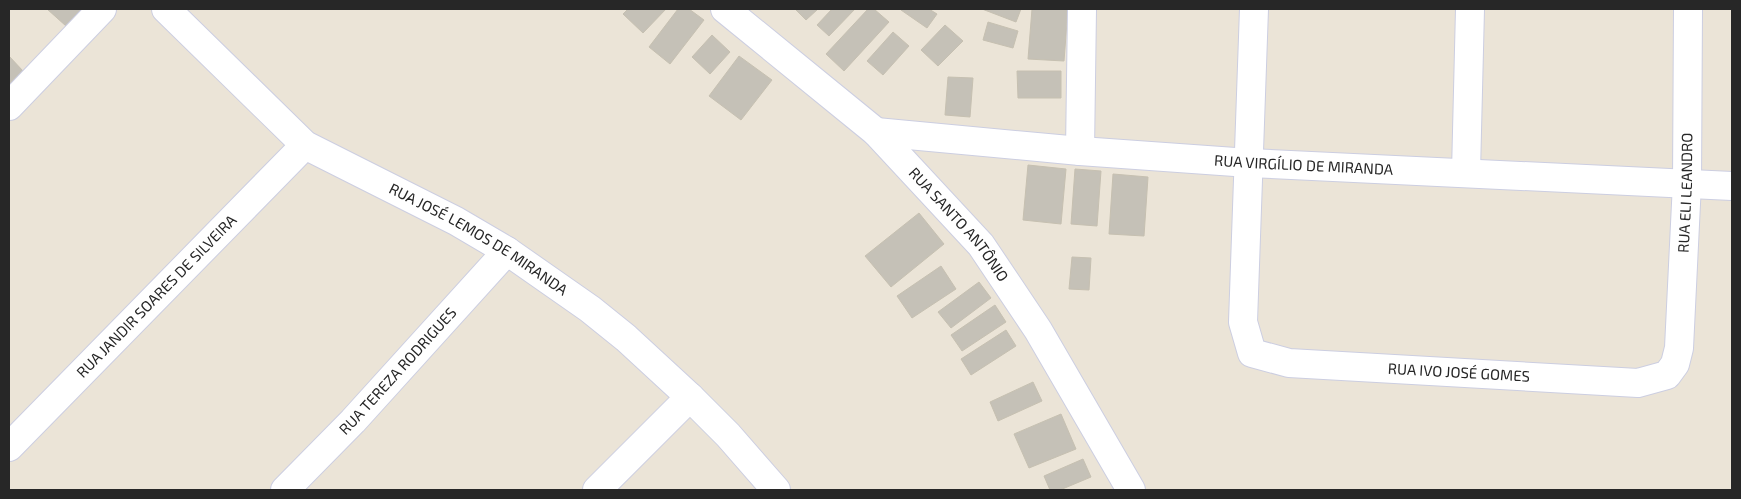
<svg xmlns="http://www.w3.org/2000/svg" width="1741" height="499" font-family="'Exo 2',sans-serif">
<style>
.building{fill:#c5c1b7;stroke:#c6c0b1}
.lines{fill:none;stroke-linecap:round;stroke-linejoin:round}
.minor-casing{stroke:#cccee1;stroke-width:30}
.minor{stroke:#fff;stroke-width:28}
.labels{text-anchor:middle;stroke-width:4;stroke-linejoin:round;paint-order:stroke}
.street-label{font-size:15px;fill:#272727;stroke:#fff}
</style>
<rect width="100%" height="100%" fill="#ebe4d7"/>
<!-- building -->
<path class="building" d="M 47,9 L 83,9 L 66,26 Z
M 628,9 L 666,9 L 643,33 L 623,14 Z
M 678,9 L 689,9 L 704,20 L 670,64 L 649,47 Z
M 798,9 L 818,9 L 806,20 L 796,10 Z
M 832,9 L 855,9 L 829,36 L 817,25 Z
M 868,9 L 874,9 L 889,22 L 844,71 L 826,54 Z
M 902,9 L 929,9 L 937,14 L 927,28 L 901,10 Z
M 982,9 L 1021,9 L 1016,22 Z
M 1032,9 L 1068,9 L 1064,61 L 1028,59 Z
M 988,22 L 1018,31 L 1013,48 L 983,40 Z
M 945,25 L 963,41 L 938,66 L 921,50 Z
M 893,32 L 909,46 L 883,75 L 867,61 Z
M 712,35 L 730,52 L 710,74 L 692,57 Z
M 9,56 L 23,71 L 9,84 Z
M 739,56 L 772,80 L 741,120 L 709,96 Z
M 1017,71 L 1061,71 L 1061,98 L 1018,98 Z
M 948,77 L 973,78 L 970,117 L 945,115 Z
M 1028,165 L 1066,169 L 1061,224 L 1023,220 Z
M 1075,169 L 1101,171 L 1097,226 L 1071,224 Z
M 1113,174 L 1148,177 L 1144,236 L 1109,234 Z
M 919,213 L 944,244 L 891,287 L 865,256 Z
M 1072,257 L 1091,258 L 1089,290 L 1069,289 Z
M 941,266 L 956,289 L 912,318 L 897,296 Z
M 979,282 L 991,298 L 951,328 L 938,312 Z
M 995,305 L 1006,322 L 962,351 L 951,335 Z
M 1006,330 L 1016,346 L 971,375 L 961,359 Z
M 1033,382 L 1042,401 L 998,421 L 990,402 Z
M 1061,414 L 1076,449 L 1029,468 L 1014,434 Z
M 1083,459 L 1091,477 L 1060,490 L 1050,490 L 1044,476 Z"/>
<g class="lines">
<defs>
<g id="minor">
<path id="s1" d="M 166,9 L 305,145 L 456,221 L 507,251 L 590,309 L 626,338 L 690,397 L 728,435 L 776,490"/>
<path id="s2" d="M 725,9 L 876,132 L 981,245 L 1038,330 L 1131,490"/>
<path id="s3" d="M 1254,9 L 1243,322 L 1252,353 L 1289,363 L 1638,383 L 1667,375 L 1675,364 L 1679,348 L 1687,183 L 1688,9"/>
<path d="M 9,106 L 102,9"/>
<path id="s4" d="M 876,132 L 1080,151 L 1249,163 L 1732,186"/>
<path d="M 1080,151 L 1082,9"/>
<path d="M 1466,172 L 1470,9"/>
<path id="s5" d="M 9,447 L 305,145"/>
<path id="s6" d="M 285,490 L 353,421 L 507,251"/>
<path d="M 597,490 L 690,397"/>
</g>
</defs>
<!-- minor casing -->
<use href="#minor" class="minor-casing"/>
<!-- minor -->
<use href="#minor" class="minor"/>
</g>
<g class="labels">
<!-- street labels -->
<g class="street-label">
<text dy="5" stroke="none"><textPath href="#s4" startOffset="429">RUA VIRGÍLIO DE MIRANDA</textPath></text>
<text dy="5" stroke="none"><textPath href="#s3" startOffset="949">RUA ELI LEANDRO</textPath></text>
<text dy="5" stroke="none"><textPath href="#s2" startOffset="319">RUA SANTO ANTÔNIO</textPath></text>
<text dy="5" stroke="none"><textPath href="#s1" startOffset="392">RUA JOSÉ LEMOS DE MIRANDA</textPath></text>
<text dy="5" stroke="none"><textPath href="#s5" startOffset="211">RUA JANDIR SOARES DE SILVEIRA</textPath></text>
<text dy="5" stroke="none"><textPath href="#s6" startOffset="164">RUA TEREZA RODRIGUES</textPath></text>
<text dy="5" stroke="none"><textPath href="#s3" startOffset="554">RUA IVO JOSÉ GOMES</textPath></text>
</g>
</g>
<!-- border -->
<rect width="1741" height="499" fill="none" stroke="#272727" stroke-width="20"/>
</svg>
